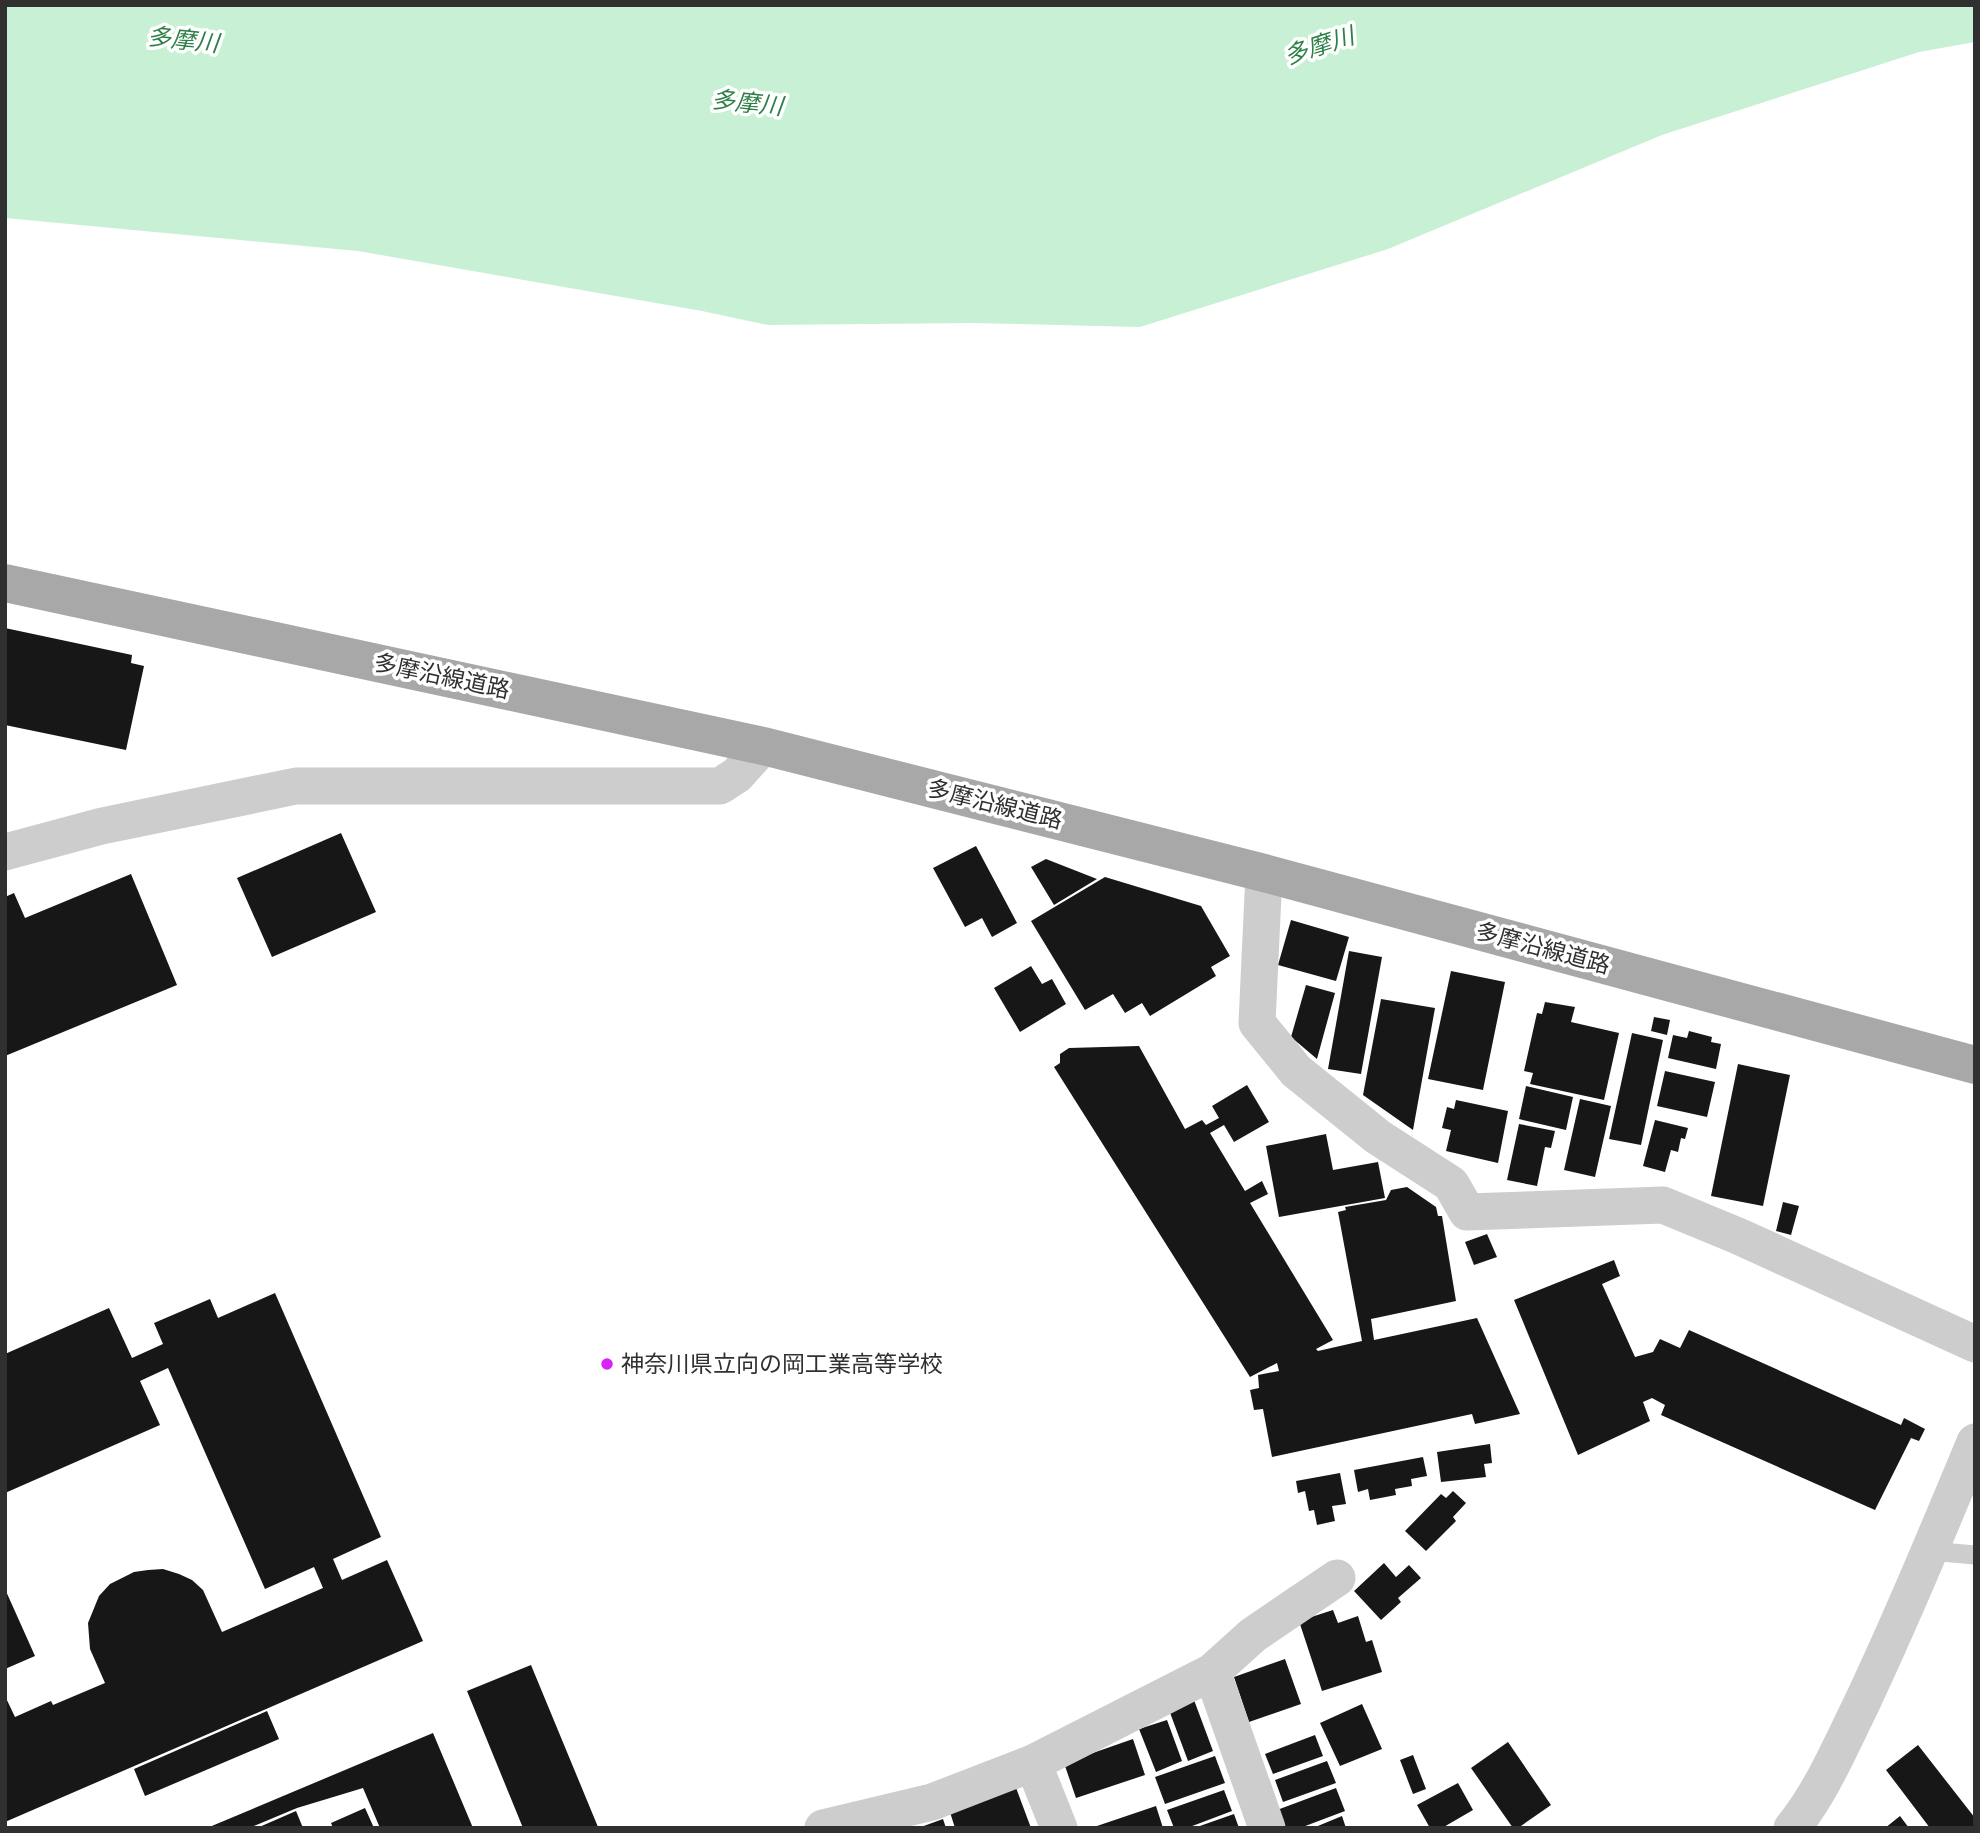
<svg xmlns="http://www.w3.org/2000/svg" width="1980" height="1833" font-family="Montserrat,'Noto Sans JP',sans-serif">
<style>
.water{fill:#c8f0d5}
.building{fill:#171717}
.lines{fill:none;stroke-linecap:round;stroke-linejoin:round}
.service{stroke:#cdcdcd;stroke-width:19}
.minor{stroke:#cdcdcd;stroke-width:37}
.primary{stroke:#a8a8a8;stroke-width:38}
.poi-dot{fill:#d823f7;stroke:#fff;stroke-width:2.5}
.labels{text-anchor:middle;stroke-width:7;stroke-linejoin:round;paint-order:stroke}
.street-label{font-size:23px;fill:#303030;stroke:#fff}
.poi-label{font-size:23px;fill:#303030;stroke:#fff;text-anchor:start}
.water-label{font-size:24px;font-style:italic;fill:#2e8047;stroke:#fff}
</style>
<rect width="100%" height="100%" fill="#fff"/>
<!-- water -->
<path class="water" d="M 5,5 L 1975,5 L 1975,42 L 1919,52 L 1662,135 L 1388,249 L 1140,327 L 973,323 L 768,325 L 702,311 L 358,251 L 5,218 Z"/>
<!-- building -->
<path class="building" d="M 5,628 L 132,655 L 131,663 L 144,666 L 126,750 L 5,725 Z
M 341,833 L 376,912 L 272,957 L 237,878 Z
M 976,846 L 1017,923 L 992,937 L 982,918 L 965,927 L 933,868 Z
M 1046,859 L 1097,879 L 1054,905 L 1031,867 Z
M 131,874 L 177,985 L 5,1056 L 5,897 L 14,893 L 25,918 Z
M 1105,877 L 1201,906 L 1230,956 L 1211,967 L 1216,976 L 1150,1016 L 1142,1003 L 1125,1013 L 1113,994 L 1085,1010 L 1031,921 Z
M 1291,920 L 1349,937 L 1336,981 L 1278,965 Z
M 1349,951 L 1382,957 L 1361,1074 L 1328,1069 Z
M 1031,966 L 1042,984 L 1052,979 L 1066,1004 L 1020,1032 L 994,988 Z
M 1451,971 L 1505,982 L 1483,1090 L 1428,1079 Z
M 1306,985 L 1335,993 L 1317,1059 L 1291,1037 Z
M 1381,999 L 1435,1008 L 1413,1130 L 1363,1095 Z
M 1545,1002 L 1575,1007 L 1571,1022 L 1619,1033 L 1604,1100 L 1530,1084 L 1533,1073 L 1524,1071 L 1537,1013 L 1542,1014 Z
M 1654,1017 L 1670,1020 L 1667,1035 L 1651,1031 Z
M 1689,1031 L 1712,1037 L 1711,1042 L 1721,1044 L 1716,1069 L 1668,1058 L 1673,1035 L 1687,1038 Z
M 1632,1033 L 1663,1040 L 1641,1145 L 1609,1139 Z
M 1139,1046 L 1185,1129 L 1202,1120 L 1206,1125 L 1219,1118 L 1212,1106 L 1247,1085 L 1269,1122 L 1234,1142 L 1224,1125 L 1210,1133 L 1245,1191 L 1262,1181 L 1268,1194 L 1250,1203 L 1333,1340 L 1316,1349 L 1318,1351 L 1362,1341 L 1338,1212 L 1346,1210 L 1345,1207 L 1386,1200 L 1391,1190 L 1407,1187 L 1436,1207 L 1438,1216 L 1442,1216 L 1456,1301 L 1371,1319 L 1374,1340 L 1477,1318 L 1520,1414 L 1475,1424 L 1472,1414 L 1272,1457 L 1263,1409 L 1254,1410 L 1250,1390 L 1259,1388 L 1258,1375 L 1279,1371 L 1277,1363 L 1250,1377 L 1054,1067 L 1060,1063 L 1060,1054 L 1069,1048 Z
M 1738,1064 L 1790,1075 L 1763,1206 L 1711,1196 Z
M 1665,1071 L 1715,1082 L 1707,1117 L 1657,1106 Z
M 1526,1086 L 1573,1097 L 1566,1130 L 1519,1119 Z
M 1580,1099 L 1611,1106 L 1595,1177 L 1564,1170 Z
M 1456,1100 L 1508,1111 L 1498,1163 L 1446,1151 L 1451,1130 L 1442,1128 L 1447,1107 L 1454,1109 Z
M 1655,1120 L 1688,1128 L 1685,1139 L 1681,1138 L 1678,1152 L 1671,1150 L 1665,1172 L 1643,1166 Z
M 1519,1124 L 1555,1131 L 1551,1148 L 1545,1147 L 1537,1186 L 1507,1180 Z
M 1326,1134 L 1333,1170 L 1378,1162 L 1385,1198 L 1279,1217 L 1266,1146 Z
M 1783,1202 L 1799,1206 L 1791,1235 L 1776,1231 Z
M 1487,1234 L 1497,1257 L 1474,1265 L 1465,1242 Z
M 1614,1260 L 1620,1276 L 1602,1284 L 1635,1357 L 1653,1352 L 1660,1339 L 1680,1348 L 1689,1330 L 1901,1425 L 1904,1418 L 1925,1429 L 1919,1441 L 1911,1438 L 1875,1510 L 1661,1415 L 1665,1405 L 1652,1398 L 1643,1402 L 1650,1421 L 1578,1455 L 1514,1300 Z
M 275,1293 L 381,1537 L 333,1559 L 342,1580 L 387,1560 L 423,1641 L 5,1822 L 5,1696 L 15,1717 L 51,1701 L 53,1705 L 105,1683 L 90,1649 L 88,1623 L 99,1596 L 110,1584 L 134,1572 L 148,1570 L 163,1569 L 179,1574 L 192,1580 L 203,1590 L 222,1632 L 323,1588 L 314,1567 L 265,1589 L 168,1368 L 140,1381 L 160,1425 L 5,1493 L 5,1354 L 109,1308 L 132,1358 L 163,1344 L 154,1323 L 210,1299 L 218,1318 Z
M 1490,1444 L 1492,1463 L 1484,1464 L 1486,1477 L 1441,1482 L 1437,1452 Z
M 1423,1457 L 1427,1476 L 1411,1479 L 1412,1486 L 1395,1489 L 1396,1495 L 1370,1500 L 1368,1489 L 1358,1492 L 1354,1470 Z
M 1340,1473 L 1346,1504 L 1332,1506 L 1335,1521 L 1317,1525 L 1314,1510 L 1309,1511 L 1305,1491 L 1298,1493 L 1296,1481 Z
M 1453,1491 L 1466,1503 L 1453,1517 L 1456,1521 L 1426,1551 L 1405,1531 L 1441,1494 L 1446,1498 Z
M 1384,1563 L 1396,1577 L 1409,1565 L 1421,1578 L 1398,1598 L 1401,1602 L 1381,1620 L 1354,1591 Z
M 5,1589 L 35,1656 L 5,1669 Z
M 1333,1610 L 1338,1623 L 1358,1616 L 1366,1642 L 1372,1640 L 1382,1672 L 1322,1691 L 1299,1621 Z
M 1285,1659 L 1301,1704 L 1249,1722 L 1234,1677 Z
M 531,1665 L 598,1827 L 523,1828 L 467,1691 Z
M 1194,1700 L 1213,1751 L 1188,1761 L 1169,1710 Z
M 1362,1704 L 1382,1749 L 1340,1766 L 1320,1723 Z
M 267,1711 L 279,1739 L 145,1796 L 134,1769 Z
M 1167,1720 L 1182,1761 L 1156,1772 L 1139,1729 Z
M 433,1733 L 473,1828 L 380,1828 L 363,1788 L 297,1808 L 249,1828 L 207,1828 Z
M 1315,1735 L 1323,1756 L 1273,1774 L 1265,1754 Z
M 1133,1739 L 1145,1775 L 1076,1798 L 1064,1763 Z
M 1508,1742 L 1551,1805 L 1518,1828 L 1513,1828 L 1471,1768 Z
M 1918,1745 L 1975,1818 L 1975,1828 L 1930,1828 L 1886,1770 Z
M 1413,1755 L 1426,1789 L 1413,1794 L 1400,1760 Z
M 1215,1756 L 1225,1783 L 1165,1804 L 1155,1777 Z
M 1327,1761 L 1336,1783 L 1283,1802 L 1275,1780 Z
M 1458,1783 L 1473,1810 L 1442,1828 L 1430,1828 L 1417,1805 Z
M 1015,1785 L 1031,1828 L 955,1828 L 949,1809 Z
M 1336,1788 L 1345,1811 L 1300,1828 L 1283,1828 L 1277,1810 Z
M 1224,1790 L 1232,1811 L 1187,1828 L 1174,1828 L 1167,1810 Z
M 1156,1806 L 1163,1828 L 1094,1828 L 1094,1827 Z
M 365,1808 L 374,1828 L 333,1828 L 331,1823 Z
M 296,1811 L 303,1828 L 257,1828 Z
M 1234,1814 L 1239,1828 L 1197,1828 L 1197,1827 Z
M 1342,1816 L 1346,1828 L 1313,1828 Z
M 1900,1816 L 1909,1828 L 1885,1828 Z
M 943,1819 L 946,1828 L 921,1828 L 921,1827 Z"/>
<g class="lines">
<!-- service -->
<path class="service" d="M 1930,1551 L 1975,1555"/>
<!-- minor -->
<path class="minor" d="M 5,852 L 102,826 L 296,786 L 720,786 L 737,775 L 763,746
M 1264,873 L 1257,1023 L 1296,1071 L 1378,1137 L 1451,1184 L 1467,1212 L 1663,1205 L 1738,1236 L 1975,1344
M 1212,1672 L 1267,1828
M 1033,1763 L 1059,1828
M 823,1828 L 932,1802 L 1033,1763 L 1212,1672 L 1253,1635 L 1337,1578
M 1792,1828 C 1821,1793 1840,1747 1860,1707 C 1901,1620 1938,1531 1975,1442"/>
<!-- primary -->
<path class="primary" d="M 5,583 L 763,746 L 1264,873 L 1975,1065"/>
</g>
<!-- markers -->
<circle class="poi-dot" cx="607" cy="1364" r="7"/>
<g class="labels">
<!-- street labels -->
<g class="street-label">
<text transform="translate(442 676) rotate(12)" y="8">多摩沿線道路</text>
<text transform="translate(995 804) rotate(14)" y="8">多摩沿線道路</text>
<text transform="translate(1543 948) rotate(15)" y="8">多摩沿線道路</text>
</g>
<!-- poi labels -->
<g class="poi-label">
<text x="621" y="1372">神奈川県立向の岡工業高等学校</text>
</g>
<!-- water labels -->
<g class="water-label">
<text transform="translate(183 40) rotate(6)" y="8">多摩川</text>
<text transform="translate(1319 46) rotate(-18)" y="8">多摩川</text>
<text transform="translate(747 103) rotate(6)" y="8">多摩川</text>
</g>
</g>
<!-- border -->
<rect width="1980" height="1833" fill="none" stroke="#303030" stroke-width="14"/>
</svg>
